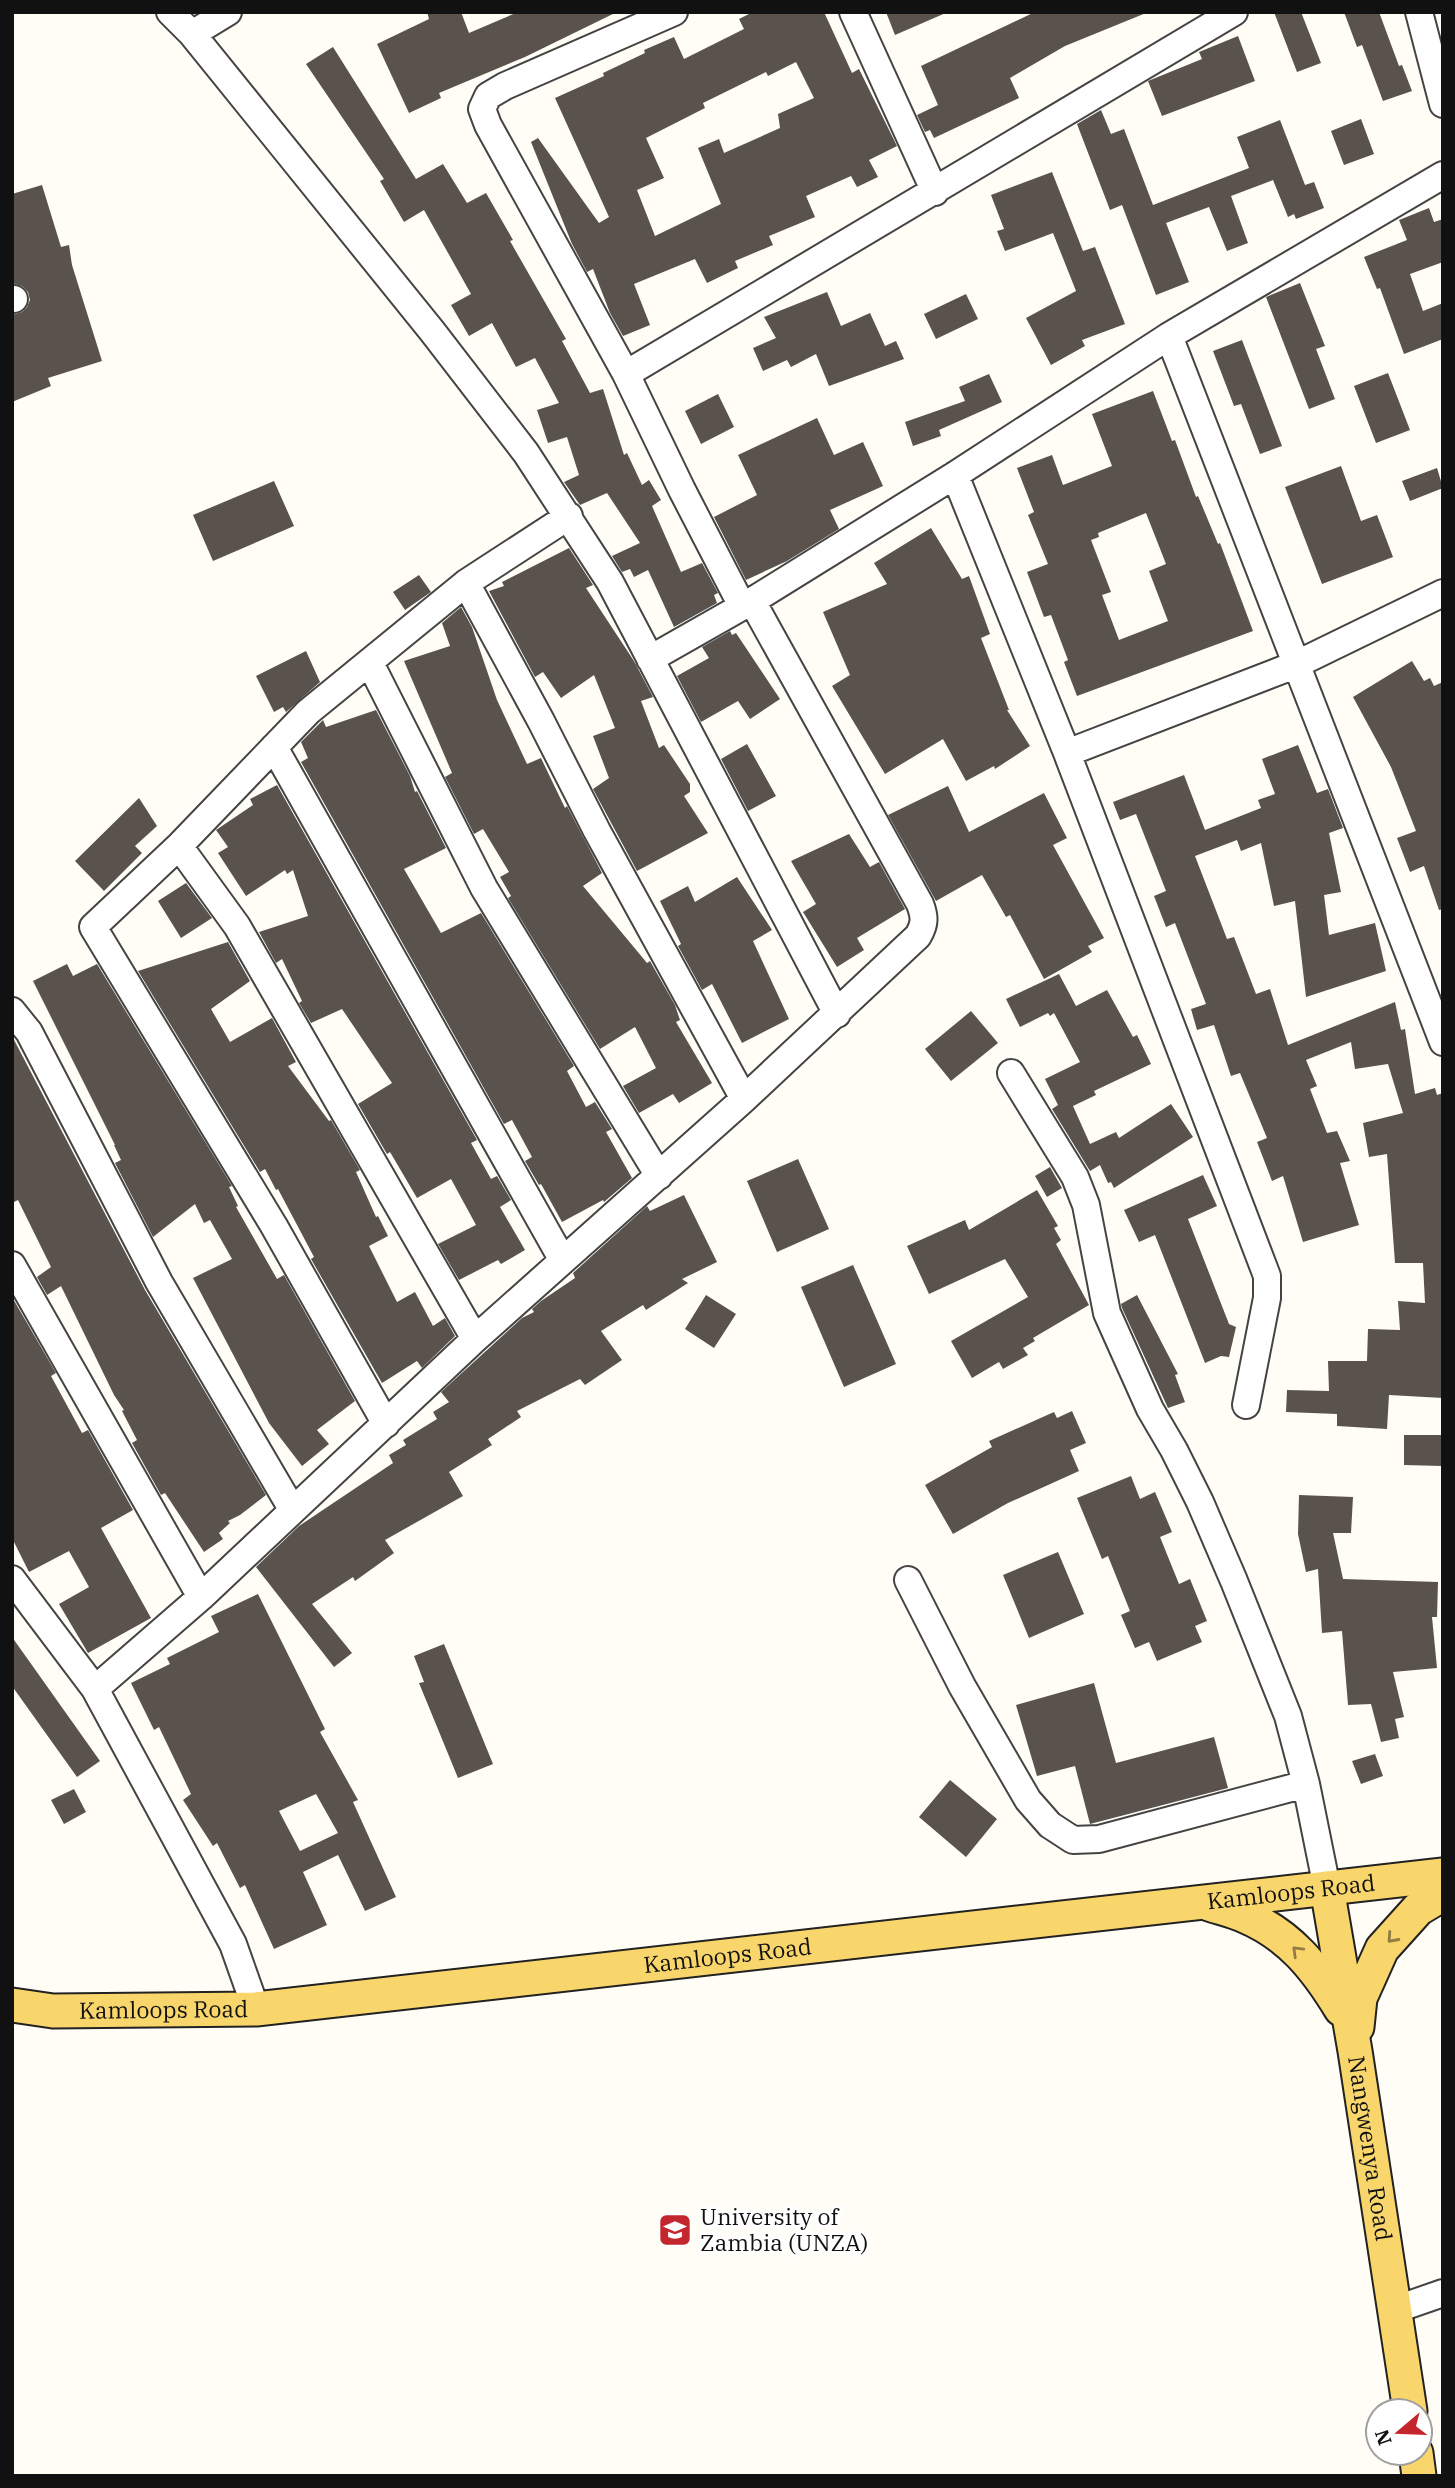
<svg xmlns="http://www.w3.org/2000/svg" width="1455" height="2488" font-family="'IBM Plex Serif',serif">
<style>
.building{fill:#5a524d;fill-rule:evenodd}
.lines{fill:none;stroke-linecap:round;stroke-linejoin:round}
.minor-casing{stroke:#444;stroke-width:30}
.major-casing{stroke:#222;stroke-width:37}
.minor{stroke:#fff;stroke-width:26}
.major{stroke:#f9d66b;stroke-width:33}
.oneway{stroke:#917d42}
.labels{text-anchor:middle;stroke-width:7;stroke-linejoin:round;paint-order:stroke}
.street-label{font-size:23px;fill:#111;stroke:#fff}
.poi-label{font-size:23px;fill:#111;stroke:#fff;text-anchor:start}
</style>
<rect width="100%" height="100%" fill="#fffdf5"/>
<!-- building -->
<path class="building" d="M 427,12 L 461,12 L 469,33 L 518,12 L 617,12 L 525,57 L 439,93 L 441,98 L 409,113 L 377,44 L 429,19 Z
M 753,12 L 824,12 L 852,73 L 859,69 L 897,146 L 869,160 L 878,177 L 857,187 L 851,176 L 806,196 L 815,217 L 769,236 L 773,245 L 735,261 L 738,268 L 707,283 L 695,259 L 634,284 L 650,325 L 623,336 L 610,313 L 593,269 L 587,272 L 572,244 L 531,142 L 538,138 L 599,223 L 609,217 L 555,98 L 604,76 L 603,73 L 645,53 L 644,50 L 674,37 L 684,59 L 744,29 L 739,19 ZM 796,62 L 814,98 L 778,114 L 780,128 L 724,153 L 719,139 L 698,148 L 721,204 L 655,236 L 637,190 L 664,178 L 646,138 L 705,108 L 703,103 L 766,72 L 768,76 Z
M 886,12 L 948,12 L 895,35 Z
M 1035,12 L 1146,13 L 1065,46 L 1010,78 L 1019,98 L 934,138 L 930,130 L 925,132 L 917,115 L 938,105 L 921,66 Z
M 1274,12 L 1301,12 L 1321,63 L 1297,72 Z
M 1344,12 L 1379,12 L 1399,66 L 1402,65 L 1412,91 L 1383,101 L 1362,45 L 1357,47 Z
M 1238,36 L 1255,81 L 1162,116 L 1148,81 L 1202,59 L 1199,52 Z
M 333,47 L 416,179 L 443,164 L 467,203 L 486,193 L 513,240 L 510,241 L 566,339 L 562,341 L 590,393 L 603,389 L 624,455 L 627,453 L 642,485 L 649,480 L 661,500 L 652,506 L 681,572 L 702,563 L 718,593 L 714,595 L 717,603 L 674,627 L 648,570 L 634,577 L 630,569 L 622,572 L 612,556 L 640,543 L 607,493 L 580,505 L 564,482 L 579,475 L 567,437 L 548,443 L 537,410 L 559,403 L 535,358 L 516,367 L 492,323 L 469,336 L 451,305 L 471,294 L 424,210 L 404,222 L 380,181 L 384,179 L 306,64 Z
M 1101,110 L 1111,134 L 1124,129 L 1153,205 L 1249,168 L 1237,137 L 1280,120 L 1305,185 L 1314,182 L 1324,208 L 1296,219 L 1294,214 L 1288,217 L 1273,180 L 1231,196 L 1248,243 L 1227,251 L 1209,207 L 1166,223 L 1189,282 L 1156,295 L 1122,205 L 1110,210 L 1077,124 Z
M 1361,119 L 1374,154 L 1344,165 L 1331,131 Z
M 1052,172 L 1083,251 L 1095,247 L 1125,324 L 1082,340 L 1085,346 L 1051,365 L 1026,318 L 1076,291 L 1053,233 L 1005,251 L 997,231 L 1004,229 L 991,195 Z
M 42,185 L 61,247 L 69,245 L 72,265 L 102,361 L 48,378 L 51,386 L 12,402 L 12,315 L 22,312 L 27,307 L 30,300 L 28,292 L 22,286 L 12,283 L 12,194 Z
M 1429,208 L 1434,222 L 1443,219 L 1443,262 L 1410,274 L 1423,311 L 1443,303 L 1443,339 L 1404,354 L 1380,288 L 1377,289 L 1364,257 L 1407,240 L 1399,220 Z
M 1300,283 L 1325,346 L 1316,349 L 1335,399 L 1309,409 L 1266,297 Z
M 827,292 L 841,326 L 870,313 L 885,346 L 896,341 L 904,359 L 829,386 L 816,354 L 791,367 L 787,360 L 763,371 L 753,348 L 776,338 L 764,317 Z
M 966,294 L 978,319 L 936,339 L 924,314 Z
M 1242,340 L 1282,446 L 1260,454 L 1241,404 L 1234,406 L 1213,351 Z
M 1388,373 L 1410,430 L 1376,443 L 1354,386 Z
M 989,374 L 1002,402 L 939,430 L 941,436 L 913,446 L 905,422 L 965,401 L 959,387 Z
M 1153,391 L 1172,441 L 1175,440 L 1196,497 L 1198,496 L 1218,544 L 1220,543 L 1253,631 L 1077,696 L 1064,662 L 1068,660 L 1051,615 L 1044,617 L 1027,572 L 1048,564 L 1028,515 L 1034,512 L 1017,468 L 1052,455 L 1063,485 L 1112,466 L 1092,414 ZM 1146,513 L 1166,564 L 1149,571 L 1168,621 L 1119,640 L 1102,595 L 1111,592 L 1091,540 L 1099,537 L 1098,533 Z
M 718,394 L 734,427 L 701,444 L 685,411 Z
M 817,418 L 834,455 L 863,442 L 883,486 L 830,510 L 839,529 L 787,561 L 746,580 L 714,517 L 757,495 L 738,455 Z
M 1341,466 L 1361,521 L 1377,515 L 1393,557 L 1322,584 L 1285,487 Z
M 1437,468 L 1443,488 L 1410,501 L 1402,481 Z
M 274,481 L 294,526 L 213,561 L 193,515 Z
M 931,528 L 962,579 L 969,576 L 990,634 L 981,638 L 1009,710 L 1007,710 L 1030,746 L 995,769 L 994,766 L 966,781 L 943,739 L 885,774 L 832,686 L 850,675 L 823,612 L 887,584 L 874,563 Z
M 569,548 L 593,585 L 586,588 L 634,661 L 653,697 L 641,701 L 659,748 L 664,745 L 690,784 L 690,792 L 684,796 L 708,833 L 637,871 L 593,789 L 609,778 L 593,736 L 615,728 L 594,675 L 561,698 L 543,672 L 535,677 L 489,591 L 504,586 L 502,582 Z
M 419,575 L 431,592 L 405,610 L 393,592 Z
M 461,607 L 472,627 L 497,700 L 527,764 L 541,758 L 565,808 L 567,806 L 602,873 L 583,886 L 647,963 L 650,961 L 675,1005 L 680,1020 L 676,1022 L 712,1083 L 679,1103 L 673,1094 L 639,1113 L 623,1086 L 656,1068 L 635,1027 L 600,1049 L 508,898 L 511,896 L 500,877 L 509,872 L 483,829 L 474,834 L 445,777 L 452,773 L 404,661 L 450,646 L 442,623 Z
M 730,631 L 732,635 L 736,633 L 780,699 L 750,719 L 738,701 L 701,722 L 677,676 L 709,658 L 702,647 Z
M 306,651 L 320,682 L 286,712 L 283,707 L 274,712 L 256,676 Z
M 1412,661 L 1424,681 L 1430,678 L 1434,686 L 1443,682 L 1443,909 L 1439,910 L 1424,866 L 1410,872 L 1397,838 L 1416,831 L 1391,767 L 1353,697 Z
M 376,710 L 410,776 L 415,792 L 417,791 L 446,848 L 404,869 L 441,933 L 481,913 L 574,1066 L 567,1071 L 586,1107 L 595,1102 L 612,1129 L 606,1132 L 632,1178 L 604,1202 L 603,1200 L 562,1222 L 541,1184 L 539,1185 L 525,1161 L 532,1157 L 512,1120 L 504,1124 L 301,762 L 308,758 L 301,742 L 323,720 L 326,727 Z
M 747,744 L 776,796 L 748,811 L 721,759 Z
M 1298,745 L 1317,793 L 1328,789 L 1343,828 L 1329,833 L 1341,892 L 1324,895 L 1329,935 L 1375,923 L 1386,971 L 1306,997 L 1295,901 L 1274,906 L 1261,843 L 1241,851 L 1237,840 L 1195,856 L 1227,939 L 1234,937 L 1256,994 L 1270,989 L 1288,1045 L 1395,1002 L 1401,1030 L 1405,1029 L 1415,1094 L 1435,1088 L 1437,1095 L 1443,1093 L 1443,1398 L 1389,1395 L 1387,1429 L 1337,1426 L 1337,1414 L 1286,1412 L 1287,1390 L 1329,1391 L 1328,1361 L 1367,1361 L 1368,1329 L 1400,1330 L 1398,1301 L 1425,1303 L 1423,1263 L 1395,1263 L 1387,1154 L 1369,1157 L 1363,1123 L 1403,1113 L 1388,1064 L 1355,1069 L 1351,1042 L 1306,1060 L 1317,1086 L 1310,1089 L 1327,1133 L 1337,1131 L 1350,1161 L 1340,1163 L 1359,1225 L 1303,1242 L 1283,1176 L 1272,1181 L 1257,1142 L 1267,1138 L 1240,1073 L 1231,1076 L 1214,1025 L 1197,1030 L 1191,1009 L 1206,1004 L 1175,923 L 1166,927 L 1154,896 L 1166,891 L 1136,814 L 1120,820 L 1113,802 L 1184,775 L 1205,830 L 1261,808 L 1258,800 L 1275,794 L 1262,759 Z
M 277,785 L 477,1140 L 471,1143 L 491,1179 L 497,1176 L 511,1200 L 500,1207 L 525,1250 L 501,1264 L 498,1260 L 459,1280 L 438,1244 L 476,1225 L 451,1179 L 417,1198 L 390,1152 L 387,1154 L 358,1104 L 392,1083 L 342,1009 L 311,1023 L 299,1003 L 302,1001 L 282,959 L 276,963 L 259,932 L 308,916 L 293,870 L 287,874 L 285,870 L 246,896 L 218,853 L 228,847 L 216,830 L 253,805 L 250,799 Z
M 948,786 L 969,832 L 1044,793 L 1067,838 L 1053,845 L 1104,938 L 1088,946 L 1092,952 L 1044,979 L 1010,915 L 1006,917 L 982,875 L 936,901 L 888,815 Z
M 139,798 L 157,826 L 135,846 L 142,853 L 104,891 L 75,861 Z
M 849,834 L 870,867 L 879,862 L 905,909 L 857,938 L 864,950 L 837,967 L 803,912 L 816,904 L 791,861 Z
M 737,877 L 772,930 L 753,941 L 789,1019 L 742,1043 L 712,984 L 702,990 L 678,946 L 681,944 L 660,901 L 688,886 L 695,902 Z
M 186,883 L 212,918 L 181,938 L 158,901 Z
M 228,942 L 250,981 L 211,1009 L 230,1042 L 272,1018 L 296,1062 L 288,1066 L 329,1121 L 331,1120 L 360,1170 L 356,1172 L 376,1217 L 378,1216 L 388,1236 L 369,1246 L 397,1302 L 415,1292 L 433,1326 L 445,1318 L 455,1336 L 422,1368 L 417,1361 L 382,1383 L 311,1259 L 314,1257 L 278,1189 L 276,1190 L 265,1169 L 260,1172 L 138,971 Z
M 67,964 L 73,976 L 97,964 L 232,1186 L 229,1187 L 238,1206 L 236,1207 L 277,1279 L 284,1275 L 355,1401 L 317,1430 L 329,1444 L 302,1466 L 269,1423 L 193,1278 L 232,1259 L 210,1220 L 204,1223 L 195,1204 L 153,1237 L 115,1163 L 121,1160 L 114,1145 L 115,1145 L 33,981 Z
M 1059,974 L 1076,1006 L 1107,990 L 1133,1037 L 1137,1035 L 1151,1064 L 1094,1091 L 1096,1095 L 1073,1106 L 1090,1144 L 1116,1132 L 1119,1138 L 1171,1104 L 1193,1137 L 1114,1188 L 1111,1182 L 1108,1183 L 1100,1165 L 1090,1171 L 1052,1109 L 1058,1105 L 1045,1079 L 1080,1062 L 1054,1013 L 1050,1016 L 1048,1013 L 1020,1027 L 1006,999 Z
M 971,1011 L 998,1043 L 951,1081 L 925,1049 Z
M 12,1036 L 145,1290 L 266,1495 L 240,1515 L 228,1521 L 230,1523 L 219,1533 L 223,1539 L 204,1552 L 165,1493 L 161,1495 L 132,1443 L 137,1440 L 122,1411 L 124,1410 L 114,1395 L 61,1286 L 47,1295 L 37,1277 L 51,1267 L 18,1200 L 12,1203 Z
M 798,1159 L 829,1229 L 777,1252 L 747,1181 Z
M 1050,1167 L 1062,1188 L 1047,1197 L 1035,1176 Z
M 1203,1175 L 1217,1206 L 1188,1219 L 1229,1324 L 1236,1327 L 1229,1357 L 1221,1356 L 1205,1363 L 1155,1235 L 1139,1242 L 1124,1210 Z
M 1037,1190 L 1058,1226 L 1054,1228 L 1061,1240 L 1056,1244 L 1089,1305 L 1033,1338 L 1035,1341 L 1023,1348 L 1028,1355 L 1003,1369 L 999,1362 L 972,1378 L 951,1341 L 1028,1297 L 1005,1259 L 929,1294 L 907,1246 L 965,1220 L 969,1230 Z
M 684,1195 L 717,1262 L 682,1279 L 688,1283 L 646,1310 L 643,1305 L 601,1331 L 622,1360 L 585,1385 L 580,1379 L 517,1411 L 521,1417 L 488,1439 L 492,1445 L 449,1472 L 463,1496 L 385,1540 L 394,1553 L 355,1581 L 353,1577 L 312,1604 L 352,1653 L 334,1667 L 256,1567 L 299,1526 L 393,1463 L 389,1455 L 406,1445 L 403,1440 L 437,1419 L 433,1412 L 449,1402 L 441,1392 L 522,1318 L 534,1312 L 532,1309 L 541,1301 L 575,1278 L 573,1273 L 647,1206 L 650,1211 Z
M 853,1265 L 896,1364 L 844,1387 L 801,1287 Z
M 706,1295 L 736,1314 L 714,1348 L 685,1329 Z
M 1137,1295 L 1178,1374 L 1175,1375 L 1185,1402 L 1168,1408 L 1122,1308 L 1121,1304 Z
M 12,1297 L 56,1373 L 51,1376 L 82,1433 L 88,1430 L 133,1510 L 101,1528 L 151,1618 L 88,1653 L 59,1604 L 89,1587 L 69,1551 L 29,1572 L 12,1538 Z
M 1072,1411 L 1086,1443 L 1070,1450 L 1079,1471 L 1008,1503 L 953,1534 L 925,1485 L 992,1447 L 989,1441 L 1054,1412 L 1057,1418 Z
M 1404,1435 L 1442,1435 L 1442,1466 L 1404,1465 Z
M 1131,1476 L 1140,1499 L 1155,1492 L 1172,1532 L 1160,1537 L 1179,1584 L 1190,1579 L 1207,1621 L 1195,1626 L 1202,1642 L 1157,1661 L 1149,1642 L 1135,1648 L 1121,1615 L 1130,1611 L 1108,1556 L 1102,1559 L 1077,1498 Z
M 1299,1495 L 1353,1497 L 1351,1533 L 1333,1533 L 1343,1579 L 1438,1582 L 1437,1617 L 1432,1617 L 1437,1668 L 1393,1672 L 1404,1717 L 1395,1719 L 1399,1738 L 1381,1742 L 1371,1704 L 1348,1705 L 1342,1631 L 1322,1633 L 1318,1569 L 1306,1572 L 1298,1534 Z
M 1058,1552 L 1084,1614 L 1029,1638 L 1003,1575 Z
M 258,1594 L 325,1729 L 320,1732 L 358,1800 L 353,1802 L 396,1897 L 365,1911 L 338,1855 L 303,1872 L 327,1925 L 274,1949 L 245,1885 L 240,1888 L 217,1843 L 213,1846 L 183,1800 L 191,1794 L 159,1727 L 154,1730 L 131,1683 L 170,1664 L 167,1658 L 219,1632 L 211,1616 ZM 316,1794 L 338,1833 L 300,1851 L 279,1811 Z
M 12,1637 L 100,1761 L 77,1777 L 12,1686 Z
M 444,1644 L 493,1764 L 458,1778 L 419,1683 L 424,1682 L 414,1656 Z
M 1094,1683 L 1116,1763 L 1214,1737 L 1228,1788 L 1090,1824 L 1075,1766 L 1037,1776 L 1016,1705 Z
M 1375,1754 L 1383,1776 L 1361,1784 L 1352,1761 Z
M 950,1780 L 997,1819 L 966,1857 L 919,1817 Z
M 74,1789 L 86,1812 L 64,1824 L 51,1800 Z"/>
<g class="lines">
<defs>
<path id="minor" d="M 170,12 L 192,34 L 432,331 L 526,453 L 610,582 L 837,1014
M 674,12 L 505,86 L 488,96 L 482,109 L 488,125 L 626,374 L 682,490 L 742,606
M 853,12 L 935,192
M 1419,12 L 1443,104
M 192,34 L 228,12
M 12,299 L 14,299
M 1169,336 L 1443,1042
M 626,374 L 1234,12
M 955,475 L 1067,753 L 1267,1276 L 1267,1298 L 1246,1405
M 466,583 L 541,721 L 597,831 L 744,1099
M 650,659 L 752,601 L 955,475 L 1169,336 L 1443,175
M 370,663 L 484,888 L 659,1176
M 274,747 L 562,1259
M 1067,753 L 1295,665 L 1443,593
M 179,846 L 237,926 L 475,1339
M 12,1011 L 29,1032 L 159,1282 L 292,1509
M 1011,1073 L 1075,1177 L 1086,1205 L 1107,1313 L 1150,1409 L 1174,1450 L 1200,1502 L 1234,1581 L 1288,1716 L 1306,1784 L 1327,1888
M 12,1265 L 201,1597
M 386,1424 L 274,1226 L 93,927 L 179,846 L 308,712 L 466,583 L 569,516
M 12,1579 L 95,1689 L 233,1944 L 256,2009
M 908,1580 L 962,1686 L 1028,1800 L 1050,1825 L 1073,1840 L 1099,1839 L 1306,1784
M 95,1689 L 201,1597 L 475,1339 L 744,1099 L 918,936 C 925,924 925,917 920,904 L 752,601
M 1394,2310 L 1443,2293"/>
<g id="major">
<path id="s1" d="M 1327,1888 L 1355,2051 L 1410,2411"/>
<path d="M 1209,1904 C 1221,1908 1234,1911 1245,1916 C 1290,1935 1316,1968 1341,2009"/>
<path id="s2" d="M 12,2005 L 53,2011 L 256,2009 L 1443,1875"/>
<path d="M 1357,2027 L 1360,1998 L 1382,1949 L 1418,1909 L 1443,1894"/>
<path d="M 1416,2453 L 1419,2476"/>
</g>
</defs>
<!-- minor casing -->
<use href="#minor" class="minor-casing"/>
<!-- major casing -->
<use href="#major" class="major-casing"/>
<!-- minor -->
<use href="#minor" class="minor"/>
<!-- major -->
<use href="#major" class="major"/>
</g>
<!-- one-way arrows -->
<defs><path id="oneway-chevron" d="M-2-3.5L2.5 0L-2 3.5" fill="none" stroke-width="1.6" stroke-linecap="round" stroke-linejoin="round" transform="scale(1.75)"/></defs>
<g class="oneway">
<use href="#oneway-chevron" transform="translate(1392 1938) rotate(132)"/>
<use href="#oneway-chevron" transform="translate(1297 1951) rotate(-136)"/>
</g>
<!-- icons -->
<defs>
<symbol id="university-square" viewBox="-11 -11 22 22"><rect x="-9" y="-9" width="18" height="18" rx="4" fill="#c4262e" stroke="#fff"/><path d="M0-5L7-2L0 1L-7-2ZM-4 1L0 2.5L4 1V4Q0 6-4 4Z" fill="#fff"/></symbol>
</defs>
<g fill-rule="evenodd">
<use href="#university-square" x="656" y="2211" width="38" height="38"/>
</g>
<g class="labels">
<!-- street labels -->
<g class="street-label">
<text dy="8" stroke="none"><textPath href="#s2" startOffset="1286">Kamloops Road</textPath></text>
<text dy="8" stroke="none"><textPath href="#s2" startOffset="719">Kamloops Road</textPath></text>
<text dy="8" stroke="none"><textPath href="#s2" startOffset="152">Kamloops Road</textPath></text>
<text dy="8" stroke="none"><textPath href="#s1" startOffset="264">Nangwenya Road</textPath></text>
</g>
<!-- poi labels -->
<g class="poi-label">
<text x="700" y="2225">University of<tspan x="700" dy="26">Zambia (UNZA)</tspan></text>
</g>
</g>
<!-- border -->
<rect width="1455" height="2488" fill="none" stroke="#111111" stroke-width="28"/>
<!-- north arrow -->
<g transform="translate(1399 2432) rotate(251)"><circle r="33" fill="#ffffff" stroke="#a0a0a0" stroke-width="2"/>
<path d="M0-5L12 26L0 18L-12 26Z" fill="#c4262e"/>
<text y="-10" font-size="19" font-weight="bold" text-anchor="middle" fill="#111111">N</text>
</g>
</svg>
